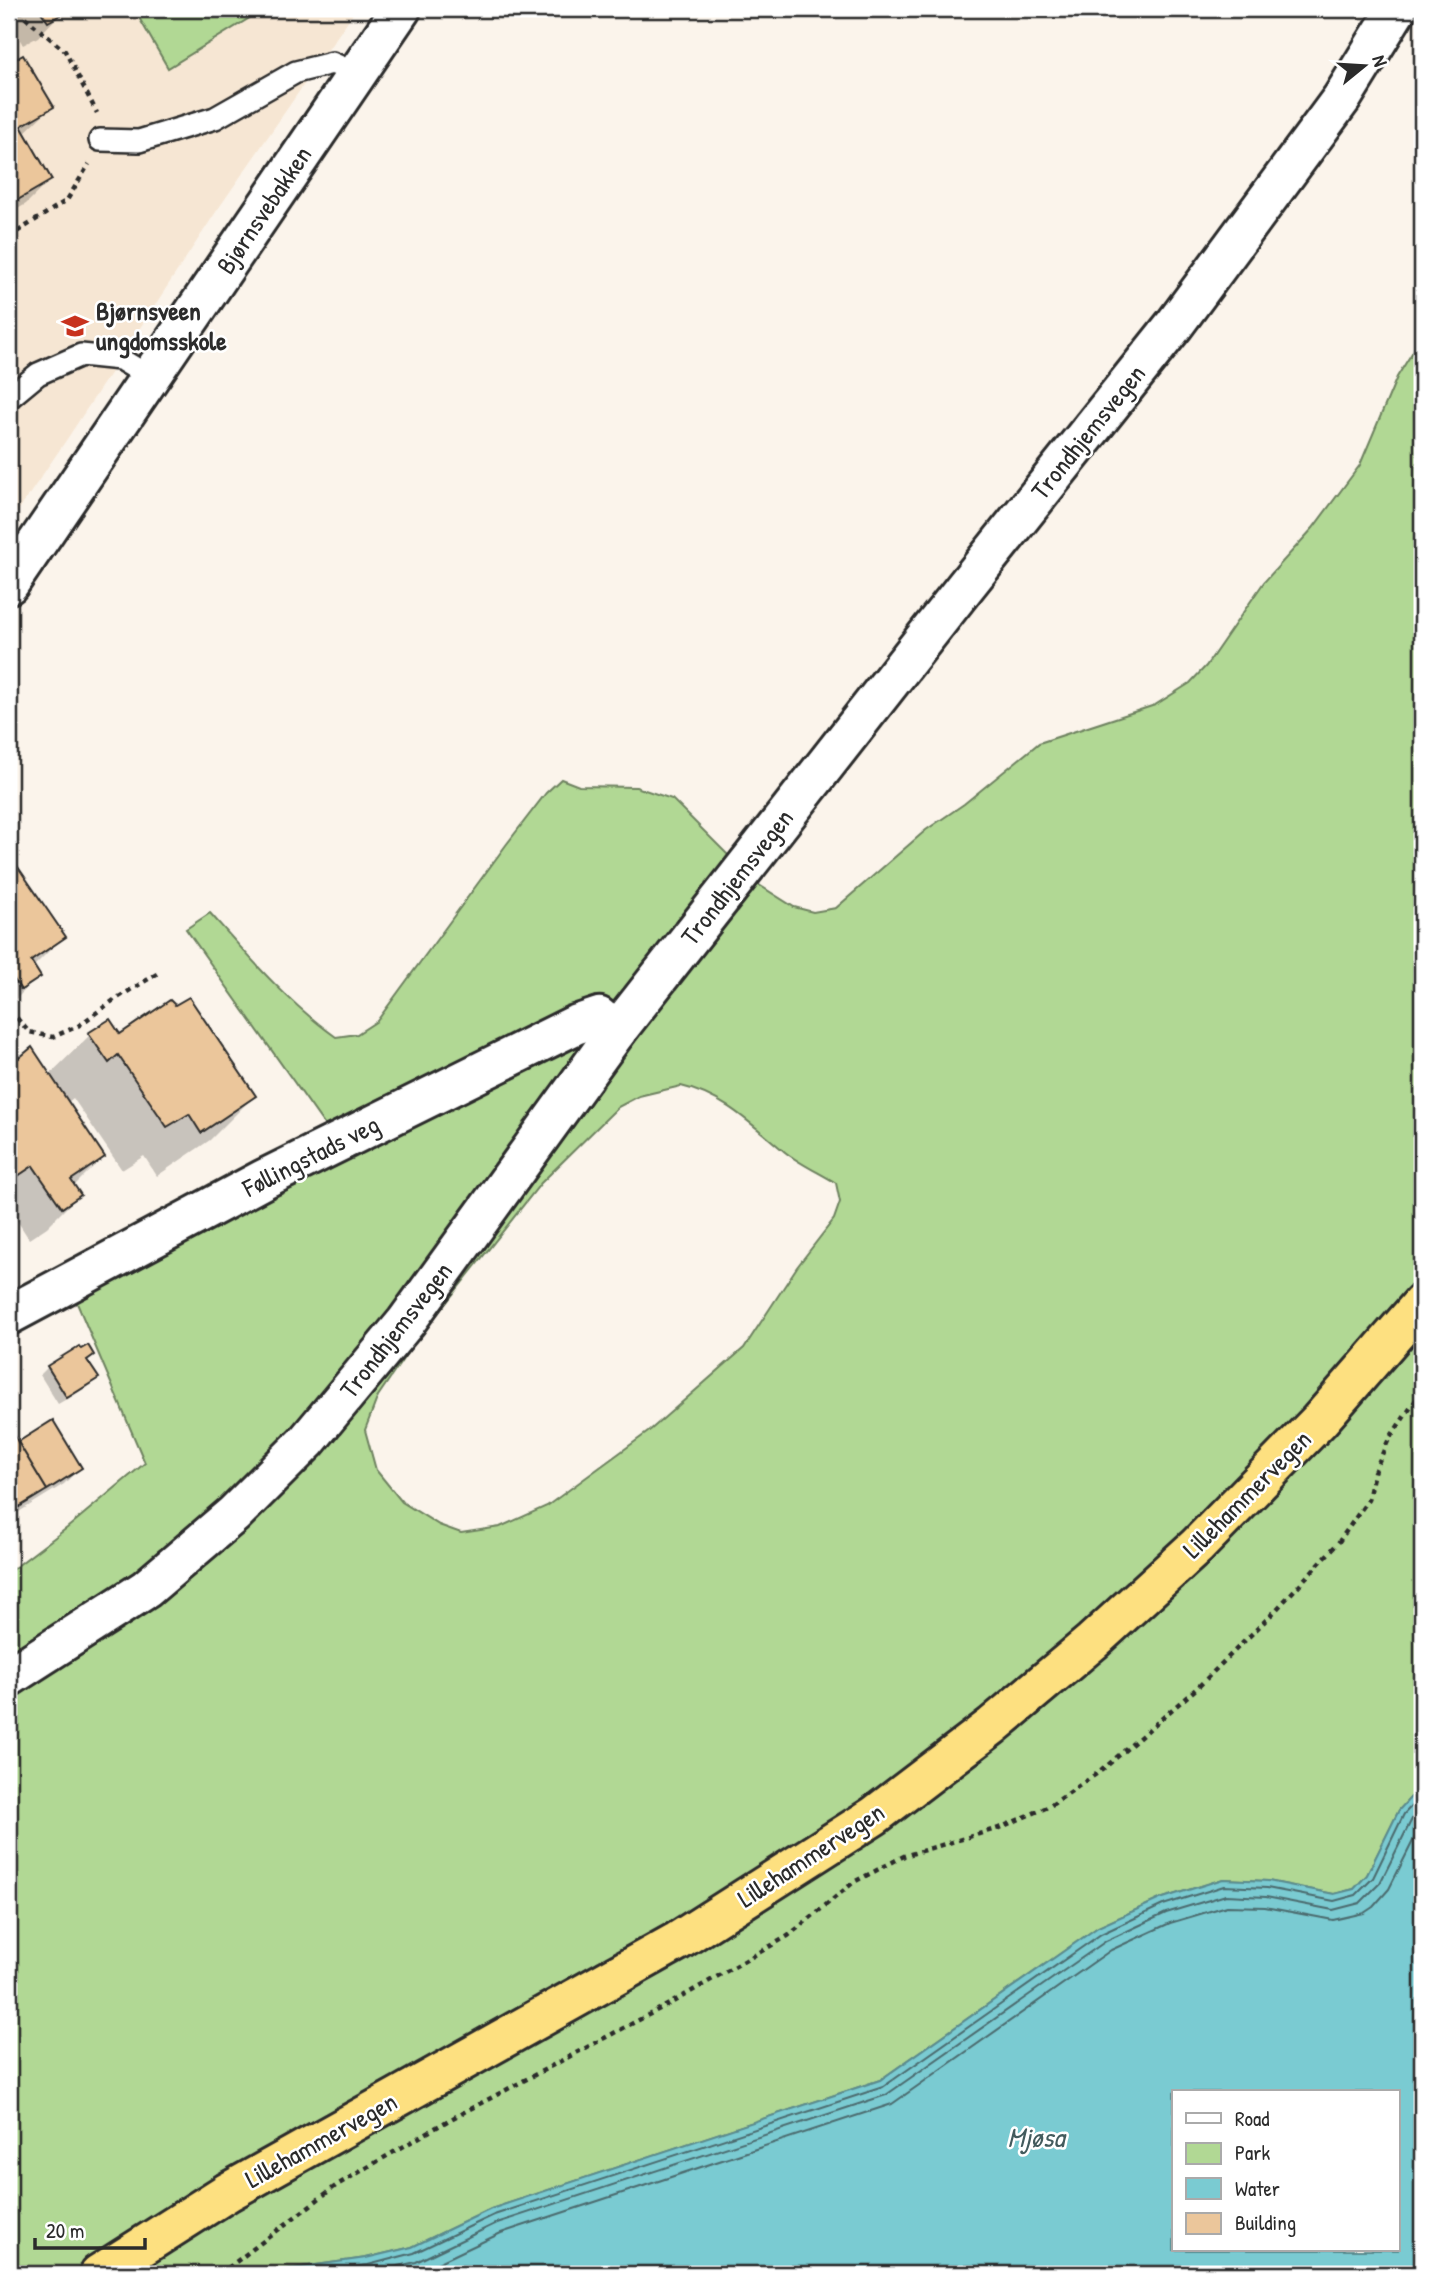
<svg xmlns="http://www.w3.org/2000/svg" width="1431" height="2283" font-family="'Patrick Hand',sans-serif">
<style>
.built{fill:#f6e6d3}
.green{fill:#b1d894;stroke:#6e8260;stroke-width:2;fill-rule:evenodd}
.water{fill:#7acbd2;stroke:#5a8b8f;stroke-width:2;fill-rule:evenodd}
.shadow{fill:#0003}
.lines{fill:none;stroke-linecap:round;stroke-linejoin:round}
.shore{stroke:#4b6b6e;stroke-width:2}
.building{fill:#ebc69b;stroke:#2b2b2b;stroke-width:2}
.lane-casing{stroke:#2b2b2b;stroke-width:26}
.street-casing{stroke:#2b2b2b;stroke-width:44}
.secondary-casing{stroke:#2b2b2b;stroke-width:44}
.highway-casing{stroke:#2b2b2b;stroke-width:44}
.path{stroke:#2b2b2b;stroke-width:4.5;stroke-dasharray:5 5;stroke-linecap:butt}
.lane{stroke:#fff;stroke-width:21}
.street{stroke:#fff;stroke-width:38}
.secondary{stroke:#fff;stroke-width:38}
.highway{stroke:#fde080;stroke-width:38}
.labels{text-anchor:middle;stroke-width:5;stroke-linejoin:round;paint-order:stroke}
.street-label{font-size:26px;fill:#2b2b2b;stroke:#fff}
.poi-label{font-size:26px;font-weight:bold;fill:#2b2b2b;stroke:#fff;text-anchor:start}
.water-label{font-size:28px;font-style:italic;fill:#435b5d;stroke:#fff}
</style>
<rect width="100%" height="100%" fill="#fbf4eb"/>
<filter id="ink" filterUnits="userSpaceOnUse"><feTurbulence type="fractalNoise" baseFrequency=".0143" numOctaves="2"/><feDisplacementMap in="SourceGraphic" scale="14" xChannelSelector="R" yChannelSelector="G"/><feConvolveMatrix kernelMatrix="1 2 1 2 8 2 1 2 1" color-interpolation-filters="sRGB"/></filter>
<g filter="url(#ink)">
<!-- built -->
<path class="built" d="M 9,9 L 356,9 L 216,212 L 67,439 L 9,524 Z"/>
<!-- green -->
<path class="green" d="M 134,9 L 264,9 L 168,68 Z
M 1422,337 L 1422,1785 L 1399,1810 L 1367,1875 L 1354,1889 L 1334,1894 L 1268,1881 L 1223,1879 L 1160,1899 L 1098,1927 L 880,2080 L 491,2209 L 412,2247 L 366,2258 L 280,2270 L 268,2274 L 9,2274 L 9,1572 L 67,1528 L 145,1463 L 65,1275 L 330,1133 L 186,929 L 210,913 C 249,957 287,1002 336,1037 L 357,1034 L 377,1021 L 506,845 L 546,793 L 561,779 L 579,786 L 636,787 L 672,799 L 756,883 L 794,907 L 813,912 L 836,908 L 926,830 L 964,804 L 1039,743 L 1155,705 L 1190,683 L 1206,666 L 1264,582 L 1313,528 L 1360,465 L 1397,377 ZM 681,1086 C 724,1096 752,1125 785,1152 C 800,1164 820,1173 836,1183 L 840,1202 L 834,1219 L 797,1267 L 744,1348 L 648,1432 L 547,1506 L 500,1527 L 461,1533 L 439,1525 L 402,1502 L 376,1470 L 365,1430 L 378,1396 L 412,1346 L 541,1183 L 618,1107 L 639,1096 Z"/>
<!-- water -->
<path class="water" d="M 1422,1785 L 1422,2274 L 268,2274 L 280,2270 L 366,2258 L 412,2247 L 491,2209 L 880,2080 L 1098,1927 L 1160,1899 L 1223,1879 L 1268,1881 L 1334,1894 L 1354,1889 L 1367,1875 L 1399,1810 ZM 1174,2092 L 1398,2092 L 1398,2250 L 1174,2250 Z"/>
<!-- shadow -->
<path class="shadow" d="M 9,9 L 60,9 L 62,12 L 38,37 L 23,45 L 9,21 Z
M 22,57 L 51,107 L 23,134 L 50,180 L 26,204 L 9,214 L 9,65 Z
M 9,857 L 63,937 L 33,967 L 39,976 L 9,1006 Z
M 90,1035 L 119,1036 L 254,1096 L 210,1140 L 157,1176 L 144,1156 L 122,1170 L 73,1098 L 67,1103 L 103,1157 L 73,1187 L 79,1195 L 47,1227 L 29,1239 L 9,1208 L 9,1058 L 15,1054 L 19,1061 L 49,1075 Z
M 86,1361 L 97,1378 L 89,1386 L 58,1404 L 40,1375 L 48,1367 Z
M 11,1435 L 17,1444 L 80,1468 L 64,1484 L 9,1518 L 9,1436 Z"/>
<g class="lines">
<!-- shore -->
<path class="shore" d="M 297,2274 L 368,2265 L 414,2253 L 494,2215 L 883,2087 L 1101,1934 L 1163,1905 L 1224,1886 L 1267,1888 L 1334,1901 L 1356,1895 L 1373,1878 L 1404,1814 L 1422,1795
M 363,2274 L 416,2262 L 497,2223 L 886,2095 L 1106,1941 L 1166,1913 L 1226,1895 L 1266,1897 L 1333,1910 L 1360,1903 L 1380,1883 L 1412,1819 L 1422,1808
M 409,2274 L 423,2270 L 501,2233 L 892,2104 L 1111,1950 L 1170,1923 L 1227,1906 L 1265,1907 L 1333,1920 L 1364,1913 L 1373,1907 L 1389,1889 L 1422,1823"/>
</g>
<!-- building -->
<path class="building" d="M 39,9 L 62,9 L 64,13 L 48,22 Z
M 23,55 L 54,107 L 21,126 L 52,180 L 9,205 L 9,63 Z
M 9,854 L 66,937 L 31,961 L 41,977 L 21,990 L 9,972 Z
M 189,997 L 256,1096 L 201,1133 L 189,1114 L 167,1127 L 118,1055 L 109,1063 L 88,1033 L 110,1019 L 120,1034 L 170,1000 L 175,1005 Z
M 32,1047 L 105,1157 L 71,1180 L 81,1195 L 62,1208 L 33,1166 L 12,1180 L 9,1176 L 9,1056 L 15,1052 L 19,1058 Z
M 88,1345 L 94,1355 L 87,1360 L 99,1378 L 67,1398 L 47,1366 L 79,1346 L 81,1349 Z
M 53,1420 L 82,1468 L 47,1490 L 18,1442 Z
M 12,1432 L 47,1490 L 19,1507 L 16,1501 L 9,1506 L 9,1434 Z"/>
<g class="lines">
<defs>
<path id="lane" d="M 100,140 L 139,141 L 215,118 L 296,72 L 332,63 L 357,74
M 9,398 L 38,374 L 81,355 L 120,359 L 150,377"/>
<path id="street" d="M 9,584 L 401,9
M 9,1315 L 264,1179 L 575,1025 L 599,1017 L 616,1032"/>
<path id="secondary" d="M 9,1677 L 146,1589 L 234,1514 L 307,1441 L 406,1322 L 616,1032 L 964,588 L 1175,324 L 1342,98 L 1397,9"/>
<path id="highway" d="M 99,2274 L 228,2192 L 678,1941 L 874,1816 L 992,1726 L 1092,1642 L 1197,1546 L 1319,1421 L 1422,1303"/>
</defs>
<!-- lane casing -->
<use href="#lane" class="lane-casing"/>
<!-- street casing -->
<use href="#street" class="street-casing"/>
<!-- secondary casing -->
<use href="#secondary" class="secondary-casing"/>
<!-- highway casing -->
<use href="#highway" class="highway-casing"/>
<!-- path -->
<path class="path" d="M 21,9 L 21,14 L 65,51 L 97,113
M 9,237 L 67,200 L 89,164
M 9,1020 L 15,1016 L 29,1032 L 53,1037 L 78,1026 L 114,1000 L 160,972
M 220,2274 L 337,2185 L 449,2120 L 671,2003 L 788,1936 L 854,1882 L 904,1856 L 999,1828 L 1050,1806 L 1102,1770 L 1197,1688 L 1275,1611 L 1338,1543 L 1368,1500 L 1374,1472 L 1389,1439 L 1422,1391"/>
<!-- lane -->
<use href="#lane" class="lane"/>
<!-- street -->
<use href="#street" class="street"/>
<!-- secondary -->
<use href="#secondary" class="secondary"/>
<!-- highway -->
<use href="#highway" class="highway"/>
</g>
</g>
<!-- icons -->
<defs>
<symbol id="school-bare" viewBox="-9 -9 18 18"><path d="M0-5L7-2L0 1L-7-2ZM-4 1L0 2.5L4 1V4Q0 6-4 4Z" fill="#c8321e" stroke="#fff" stroke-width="2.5" paint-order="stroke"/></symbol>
</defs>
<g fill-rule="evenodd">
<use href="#school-bare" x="56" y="307" width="38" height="38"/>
</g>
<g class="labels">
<!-- street labels -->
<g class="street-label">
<text transform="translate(264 210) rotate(-56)" y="9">Bjørnsvebakken</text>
<text transform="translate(1088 432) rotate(-51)" y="9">Trondhjemsvegen</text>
<text transform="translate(737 877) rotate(-52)" y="9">Trondhjemsvegen</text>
<text transform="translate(311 1156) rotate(-27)" y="9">Føllingstads veg</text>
<text transform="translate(396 1330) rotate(-52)" y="9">Trondhjemsvegen</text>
<text transform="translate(1247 1494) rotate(-45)" y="9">Lillehammervegen</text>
<text transform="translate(811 1855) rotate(-33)" y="9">Lillehammervegen</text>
<text transform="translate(321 2140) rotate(-29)" y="9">Lillehammervegen</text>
</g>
<!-- poi labels -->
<g class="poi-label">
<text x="96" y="320">Bjørnsveen<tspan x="96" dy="30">ungdomsskole</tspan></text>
</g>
<!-- water labels -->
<g class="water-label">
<text x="1036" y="2147">Mjøsa</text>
</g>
</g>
<!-- margin -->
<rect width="1431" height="2283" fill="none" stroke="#fff" stroke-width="35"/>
<rect x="18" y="18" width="1396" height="2248" fill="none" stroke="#2b2b2b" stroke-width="2.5" filter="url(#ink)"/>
<!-- legend -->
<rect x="1172" y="2090" width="228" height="161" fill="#ffffff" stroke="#aaaaaa" stroke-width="2"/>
<rect x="1186" y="2113" width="35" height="10" fill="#ffffff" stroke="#aaaaaa" stroke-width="2"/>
<text x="1235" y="2126" font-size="21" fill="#2b2b2b">Road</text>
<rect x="1186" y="2143" width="35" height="21" fill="#b1d894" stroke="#aaaaaa" stroke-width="2"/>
<text x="1235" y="2160" font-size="21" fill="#2b2b2b">Park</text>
<rect x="1186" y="2178" width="35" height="21" fill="#7acbd2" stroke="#aaaaaa" stroke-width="2"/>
<text x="1235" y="2196" font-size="21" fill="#2b2b2b">Water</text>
<rect x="1186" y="2213" width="35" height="21" fill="#ebc69b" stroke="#aaaaaa" stroke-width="2"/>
<text x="1235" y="2230" font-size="21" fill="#2b2b2b">Building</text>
<!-- north arrow -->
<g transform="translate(1364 66) rotate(72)" stroke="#ffffff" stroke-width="5" paint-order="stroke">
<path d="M0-5L12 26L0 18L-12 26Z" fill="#2b2b2b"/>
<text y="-10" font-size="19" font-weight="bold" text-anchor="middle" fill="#2b2b2b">N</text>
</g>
<!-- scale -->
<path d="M35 2238v10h110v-10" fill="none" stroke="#2b2b2b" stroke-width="3.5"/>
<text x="46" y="2238" font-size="21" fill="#2b2b2b" stroke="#ffffff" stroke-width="5" paint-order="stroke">20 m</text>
</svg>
